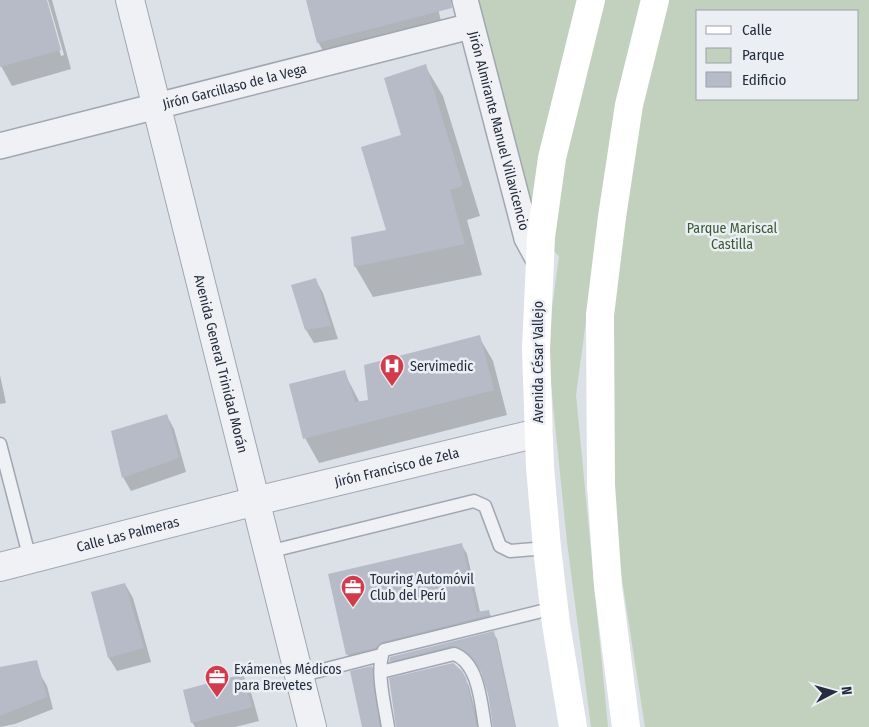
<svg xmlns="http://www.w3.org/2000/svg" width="869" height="727" font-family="'Fira Sans Condensed',sans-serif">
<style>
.green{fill:#c1d1bd;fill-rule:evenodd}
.shadow{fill:#0003}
.building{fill:#b6bbc7}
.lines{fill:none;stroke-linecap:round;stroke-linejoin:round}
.service-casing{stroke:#a1a7b1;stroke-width:15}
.minor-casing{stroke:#a1a7b1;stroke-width:28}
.tertiary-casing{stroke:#a1a7b1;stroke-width:30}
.service{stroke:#eff1f5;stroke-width:12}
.minor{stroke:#eff1f5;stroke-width:25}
.tertiary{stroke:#eff1f5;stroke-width:28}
.secondary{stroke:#fff;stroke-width:28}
.labels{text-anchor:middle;stroke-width:5;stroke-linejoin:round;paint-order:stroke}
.street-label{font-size:14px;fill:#252d3d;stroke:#ebeff4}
.park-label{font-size:14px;fill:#385932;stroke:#ebeff4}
.poi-label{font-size:14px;fill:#252d3d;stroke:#ebeff4;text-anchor:start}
</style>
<rect width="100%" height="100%" fill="#dce0e7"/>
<!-- green -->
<path class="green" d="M 471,0 L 869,0 L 869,727 L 645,727 L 609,496 L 591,284 L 576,395 L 608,727 L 591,727 L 567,542 L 547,345 L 559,256 L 519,220 ZM 698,11 L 858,11 L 858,99 L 698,99 Z"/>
<!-- shadow -->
<path class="shadow" d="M 0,0 L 46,0 L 61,56 L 64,55 L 48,0 L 52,0 L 71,69 L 12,86 L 0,64 Z
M 307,0 L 436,0 L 447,46 L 336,74 L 318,42 Z
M 425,66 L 443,96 L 480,216 L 467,220 L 482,275 L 373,297 L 355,266 L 388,231 Z
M 315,279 L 323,293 L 338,339 L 314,343 L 306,330 Z
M 479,337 L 493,361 L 507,415 L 319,463 L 305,438 L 344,372 L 360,403 L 369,401 Z
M 0,375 L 6,403 L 0,404 Z
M 167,416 L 174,429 L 186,472 L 131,491 L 123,477 Z
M 461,544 L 467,554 L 480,612 L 488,611 L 494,621 L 388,652 L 354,665 L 348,655 L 329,575 Z
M 125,584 L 133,598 L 151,662 L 117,671 L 109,658 L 92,593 Z
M 493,633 L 497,639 L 516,727 L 494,727 L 489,694 L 483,673 L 472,658 L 456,652 L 394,668 L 391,661 Z
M 372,667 L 375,673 L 382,727 L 364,727 Z
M 461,672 L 469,686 L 479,727 L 397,727 Z
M 0,674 L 40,674 L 47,686 L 53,709 L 15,724 L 0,727 Z
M 243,675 L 250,689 L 259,721 L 235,727 L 195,727 L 192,722 Z"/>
<!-- building -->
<path class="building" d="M 0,0 L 47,0 L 61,50 L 0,67 Z
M 306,0 L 451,0 L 452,8 L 317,43 Z
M 426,64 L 463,186 L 450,190 L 465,244 L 354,267 L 351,237 L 386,230 L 361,147 L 401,135 L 384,78 Z
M 316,278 L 331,326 L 305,330 L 291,285 Z
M 480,335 L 494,390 L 303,439 L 289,384 L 345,370 L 355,402 L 368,400 L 364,365 Z
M 167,414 L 179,458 L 122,478 L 111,431 Z
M 462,543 L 477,612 L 489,610 L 490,615 L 382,642 L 376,648 L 346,655 L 328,574 Z
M 125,583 L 144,648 L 108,658 L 91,592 Z
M 494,631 L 515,727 L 493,727 L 488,694 L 481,672 L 468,653 L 458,647 L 452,646 L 389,662 L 390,657 Z
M 37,660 L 47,697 L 0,716 L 0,667 Z
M 453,663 L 462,671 L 466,678 L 477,727 L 396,727 L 389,678 Z
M 372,666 L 380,727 L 362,727 L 350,671 Z
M 243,674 L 252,707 L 191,723 L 183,690 Z"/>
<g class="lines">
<defs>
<path id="service" d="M 0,444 L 30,559
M 268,552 L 474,501 L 485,506 L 500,546 L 510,551 L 547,548
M 381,672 L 454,654 C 479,663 481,704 485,727
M 299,676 L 381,655
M 388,727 C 385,707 375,668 384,650 L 554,608"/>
<g id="minor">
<path id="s1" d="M 465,0 L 527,238 L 539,260"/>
<path id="s2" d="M 0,146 L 471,26"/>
</g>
<g id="tertiary">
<path id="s3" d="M 130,0 L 312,727"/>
<path id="s4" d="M 0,567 L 256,501 L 538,433"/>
</g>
</defs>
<!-- service casing -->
<use href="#service" class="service-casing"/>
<!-- minor casing -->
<use href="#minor" class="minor-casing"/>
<!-- tertiary casing -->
<use href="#tertiary" class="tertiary-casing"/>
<!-- service -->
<use href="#service" class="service"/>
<!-- minor -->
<use href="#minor" class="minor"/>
<!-- tertiary -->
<use href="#tertiary" class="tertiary"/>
<!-- secondary -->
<path class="secondary" d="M 573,727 L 556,624 L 547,548 L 540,467 L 536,350 L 541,237 L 552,158 L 591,0
M 626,727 L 608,586 L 601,485 L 600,315 L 612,217 L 629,105 L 655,0"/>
</g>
<!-- icons -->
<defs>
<symbol id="hospital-pin" viewBox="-11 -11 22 30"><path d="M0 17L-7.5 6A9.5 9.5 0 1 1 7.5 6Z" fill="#d13b4b" stroke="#ebeff4"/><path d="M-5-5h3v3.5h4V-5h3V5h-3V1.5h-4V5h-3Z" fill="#fff"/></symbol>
<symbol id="office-pin" viewBox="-11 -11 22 30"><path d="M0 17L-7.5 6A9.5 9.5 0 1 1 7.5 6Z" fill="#d13b4b" stroke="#ebeff4"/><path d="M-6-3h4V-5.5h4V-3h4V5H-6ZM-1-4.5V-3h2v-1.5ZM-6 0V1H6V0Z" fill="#fff"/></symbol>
</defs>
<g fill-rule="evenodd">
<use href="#hospital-pin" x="378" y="352" width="28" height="38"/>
<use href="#office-pin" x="339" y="573" width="28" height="38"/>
<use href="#office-pin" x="203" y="663" width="28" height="38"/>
</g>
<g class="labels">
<!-- street labels -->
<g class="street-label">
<text dy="5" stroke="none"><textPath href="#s2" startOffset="242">Jirón Garcillaso de la Vega</textPath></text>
<text dy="5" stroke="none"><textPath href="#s1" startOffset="135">Jirón Almirante Manuel Villavicencio</textPath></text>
<text transform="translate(538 362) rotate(-90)" y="5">Avenida César Vallejo</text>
<text dy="5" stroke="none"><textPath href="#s3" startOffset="375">Avenida General Trinidad Morán</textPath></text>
<text dy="5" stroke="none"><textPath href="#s4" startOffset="409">Jirón Francisco de Zela</textPath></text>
<text dy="5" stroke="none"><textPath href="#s4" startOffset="132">Calle Las Palmeras</textPath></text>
</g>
<!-- park labels -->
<g class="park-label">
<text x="732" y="233">Parque Mariscal<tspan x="732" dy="16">Castilla</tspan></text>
</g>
<!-- poi labels -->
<g class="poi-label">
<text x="410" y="371">Servimedic</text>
<text x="370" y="584">Touring Automóvil<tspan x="370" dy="16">Club del Perú</tspan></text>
<text x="234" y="674">Exámenes Médicos<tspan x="234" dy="16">para Brevetes</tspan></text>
</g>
</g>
<!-- legend -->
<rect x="696" y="10" width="162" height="90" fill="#ebeff4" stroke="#9ca1ab"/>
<rect x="706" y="26" width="25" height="8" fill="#ffffff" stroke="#9ca1ab"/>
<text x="742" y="35" font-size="15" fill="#252d3d">Calle</text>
<rect x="706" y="48" width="25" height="15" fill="#c1d1bd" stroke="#9ca1ab"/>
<text x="742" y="60" font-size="15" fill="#252d3d">Parque</text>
<rect x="706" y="72" width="25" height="15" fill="#b6bbc7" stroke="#9ca1ab"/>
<text x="742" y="85" font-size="15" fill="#252d3d">Edificio</text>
<!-- north arrow -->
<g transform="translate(834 692) rotate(84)" stroke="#ebeff4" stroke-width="4" paint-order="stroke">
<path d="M0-4L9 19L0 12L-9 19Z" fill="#252d3d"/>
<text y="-8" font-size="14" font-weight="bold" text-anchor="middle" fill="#252d3d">N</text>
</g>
</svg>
